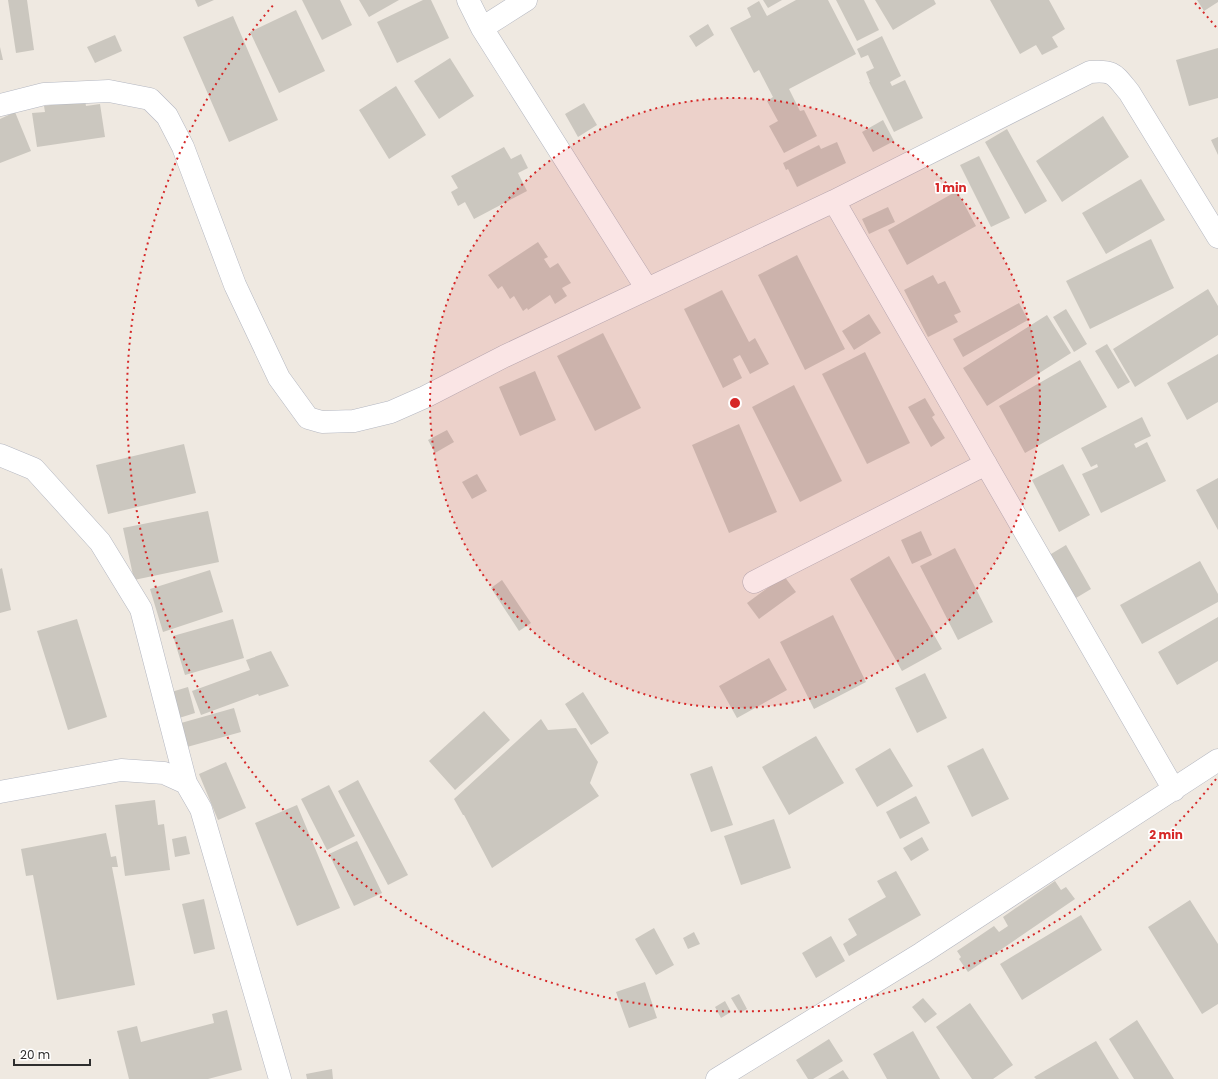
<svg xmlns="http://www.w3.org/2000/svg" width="1218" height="1079" font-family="Poppins,sans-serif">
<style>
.building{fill:#cbc7bf}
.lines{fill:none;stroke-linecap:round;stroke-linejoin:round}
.minor-casing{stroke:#b4b7c1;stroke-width:23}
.minor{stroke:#fff;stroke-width:22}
.ring{fill:none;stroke:#d62828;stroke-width:2;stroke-dasharray:2 4}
.centre{fill:#d62828;stroke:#fff;stroke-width:2}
.ring-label{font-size:12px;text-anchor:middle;font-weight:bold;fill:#d62828;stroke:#fff;stroke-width:3.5;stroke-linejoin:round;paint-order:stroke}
</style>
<rect width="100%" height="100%" fill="#efe9e1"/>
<!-- building -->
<path class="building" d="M 8,0 L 27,0 L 34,50 L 16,53 Z
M 195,0 L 214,0 L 198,7 Z
M 302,0 L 340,0 L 352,25 L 322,40 Z
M 359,0 L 399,0 L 369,17 Z
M 423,0 L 431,0 L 449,38 L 397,63 L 377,22 Z
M 763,0 L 782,0 L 768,8 Z
M 796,0 L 828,0 L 856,54 L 789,89 L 800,111 L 804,110 L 817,136 L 784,153 L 769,126 L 778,121 L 767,101 L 773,97 L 759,70 L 754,73 L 730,28 L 751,17 L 747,8 L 759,1 L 767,16 Z
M 836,0 L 864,0 L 879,30 L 857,41 Z
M 875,0 L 934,0 L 936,4 L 893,30 Z
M 990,0 L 1049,0 L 1065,29 L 1052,37 L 1058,47 L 1042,55 L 1036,45 L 1020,54 Z
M 1197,0 L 1218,0 L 1218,2 L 1204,11 Z
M 296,10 L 325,71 L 279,93 L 250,32 Z
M 233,16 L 278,120 L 229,142 L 183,37 Z
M 708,24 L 714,35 L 696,47 L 689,36 Z
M 115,35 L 122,51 L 95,63 L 87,47 Z
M 882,36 L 901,76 L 890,82 L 892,86 L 905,80 L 923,118 L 894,132 L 869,82 L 870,82 L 866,72 L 874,68 L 868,55 L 861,58 L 857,49 Z
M 0,47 L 3,60 L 0,60 Z
M 1218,48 L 1218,98 L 1189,106 L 1176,60 Z
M 450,58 L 474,96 L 439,119 L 414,81 Z
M 396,86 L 426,135 L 389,159 L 359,110 Z
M 85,100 L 86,106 L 100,104 L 105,137 L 37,147 L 32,113 L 45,112 L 44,106 Z
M 584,103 L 597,125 L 578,137 L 565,114 Z
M 15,112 L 31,151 L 0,163 L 0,119 Z
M 1103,116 L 1129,157 L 1062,202 L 1036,161 Z
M 883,120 L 894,141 L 873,152 L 862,132 Z
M 1007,129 L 1047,201 L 1025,214 L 985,142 Z
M 1218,137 L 1218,155 L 1211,140 Z
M 837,142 L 846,163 L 797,187 L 788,169 L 786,170 L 783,163 L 819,145 L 821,149 Z
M 504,147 L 511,159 L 521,154 L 528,168 L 518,173 L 527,191 L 474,219 L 465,202 L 458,206 L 451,192 L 458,188 L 451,176 Z
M 979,156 L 1010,218 L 991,227 L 960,165 Z
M 1141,179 L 1165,220 L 1106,254 L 1082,213 Z
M 957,191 L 976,226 L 907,265 L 888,230 Z
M 888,207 L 895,222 L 869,234 L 862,219 Z
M 1151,239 L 1174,288 L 1090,329 L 1066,281 Z
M 538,242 L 548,257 L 544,259 L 550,268 L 558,263 L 571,283 L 562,288 L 567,296 L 555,304 L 550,295 L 528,310 L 527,308 L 523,311 L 514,296 L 510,299 L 502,286 L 498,289 L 488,275 Z
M 797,255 L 845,349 L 805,370 L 758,275 Z
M 933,275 L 938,284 L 945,281 L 961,312 L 954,315 L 958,322 L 928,337 L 904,290 Z
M 1208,289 L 1218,306 L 1218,335 L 1135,387 L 1113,349 Z
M 722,290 L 749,342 L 755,338 L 769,364 L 750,374 L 740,355 L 733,359 L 742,378 L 723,388 L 684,309 Z
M 1019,303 L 1028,320 L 963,357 L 953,339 Z
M 1066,309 L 1087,344 L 1074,352 L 1053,317 Z
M 869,314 L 881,333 L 854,350 L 842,331 Z
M 1047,315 L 1071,353 L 987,406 L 963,368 Z
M 603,333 L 641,408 L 595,431 L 557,356 Z
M 1107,344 L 1130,382 L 1118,389 L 1095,351 Z
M 865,352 L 910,443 L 867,464 L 822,374 Z
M 1218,354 L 1218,402 L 1187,420 L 1167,383 Z
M 1080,360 L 1107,407 L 1025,453 L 999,406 Z
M 535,371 L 556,420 L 520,436 L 499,387 Z
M 794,385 L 842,481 L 800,502 L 752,407 Z
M 925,398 L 935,415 L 932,417 L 945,438 L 931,447 L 908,407 Z
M 1142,417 L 1151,436 L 1134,444 L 1136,448 L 1147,442 L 1166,481 L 1101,513 L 1082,474 L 1098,467 L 1097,464 L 1091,467 L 1081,448 Z
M 739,424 L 777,512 L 729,533 L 692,445 Z
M 447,430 L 454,442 L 435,453 L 428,440 Z
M 184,444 L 196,493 L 108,514 L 96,465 Z
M 1063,464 L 1090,515 L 1059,532 L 1032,480 Z
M 477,474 L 487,491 L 472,499 L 462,482 Z
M 1218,478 L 1218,530 L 1196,490 Z
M 208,511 L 219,562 L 134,580 L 123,528 Z
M 921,531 L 932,555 L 912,564 L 901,540 Z
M 1066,545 L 1091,589 L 1071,601 L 1046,557 Z
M 955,548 L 993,622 L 958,640 L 920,566 Z
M 889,556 L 942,649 L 902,671 L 850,579 Z
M 1200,561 L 1218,594 L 1218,602 L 1142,644 L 1120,605 Z
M 2,568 L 11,610 L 0,613 L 0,569 Z
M 210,570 L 223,612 L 163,632 L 150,589 Z
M 784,576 L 796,592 L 759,619 L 747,603 Z
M 502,580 L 531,623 L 519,631 L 491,588 Z
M 833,615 L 866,682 L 814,709 L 780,642 Z
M 1218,617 L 1218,661 L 1177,685 L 1158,652 Z
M 77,619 L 107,717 L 68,730 L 37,631 Z
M 233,619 L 244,658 L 185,675 L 173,636 Z
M 271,651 L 289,686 L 259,696 L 258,694 L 201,715 L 192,691 L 250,670 L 246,660 Z
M 769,658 L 787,690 L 737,718 L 719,686 Z
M 925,673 L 947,718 L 917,733 L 895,688 Z
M 188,687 L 195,713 L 176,719 L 168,693 Z
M 583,692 L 609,733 L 591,745 L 565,704 Z
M 234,708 L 241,732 L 187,747 L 181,723 Z
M 484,711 L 510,740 L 455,790 L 429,761 Z
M 541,719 L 548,730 L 576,728 L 598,762 L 590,783 L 599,796 L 492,868 L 464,815 L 463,815 L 454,799 Z
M 816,736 L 844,783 L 789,815 L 762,767 Z
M 890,748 L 913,786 L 877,807 L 855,769 Z
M 983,748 L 1009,799 L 972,817 L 947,766 Z
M 226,762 L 246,808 L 218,820 L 199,774 Z
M 712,766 L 733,825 L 711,832 L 690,774 Z
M 358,780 L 408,875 L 388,885 L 338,791 Z
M 329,785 L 355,836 L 327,850 L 301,799 Z
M 916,796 L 930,823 L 900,839 L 886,812 Z
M 155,800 L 158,825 L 164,824 L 170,870 L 125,876 L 115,805 Z
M 297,805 L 340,908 L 297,926 L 255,823 Z
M 774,819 L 791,868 L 741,885 L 724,836 Z
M 106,833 L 111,857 L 116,856 L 118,867 L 112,867 L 135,985 L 57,1000 L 33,875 L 26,876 L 21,849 Z
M 186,836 L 190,854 L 175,857 L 172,839 Z
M 922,837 L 929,850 L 911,861 L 903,848 Z
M 357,841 L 382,893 L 354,906 L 329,854 Z
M 896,871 L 921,915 L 849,956 L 843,944 L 857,935 L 848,919 L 886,897 L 877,881 Z
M 1055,881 L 1061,890 L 1066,887 L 1075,899 L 968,972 L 959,959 L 961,957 L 957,951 L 994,926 L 999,932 L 1008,926 L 1003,917 Z
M 204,899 L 215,949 L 194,954 L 182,904 Z
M 1190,900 L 1218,944 L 1218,1004 L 1202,1014 L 1148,927 Z
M 1081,915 L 1102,950 L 1022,1000 L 1000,964 Z
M 654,928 L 674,965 L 656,975 L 635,939 Z
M 694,932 L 700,944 L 688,949 L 683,938 Z
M 831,936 L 845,961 L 816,978 L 802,953 Z
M 645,982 L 657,1018 L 629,1028 L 616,992 Z
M 739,994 L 747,1009 L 740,1013 L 731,998 Z
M 923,998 L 937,1014 L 925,1023 L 912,1007 Z
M 725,1001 L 731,1012 L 721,1018 L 715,1007 Z
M 970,1003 L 1013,1065 L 993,1079 L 972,1079 L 936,1027 Z
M 227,1010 L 242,1070 L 208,1079 L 129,1079 L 117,1031 L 137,1026 L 141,1042 L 214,1023 L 212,1014 Z
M 1137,1020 L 1174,1079 L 1134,1079 L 1109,1039 Z
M 913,1031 L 940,1079 L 887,1079 L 873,1054 Z
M 829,1039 L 843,1061 L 813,1079 L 808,1079 L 796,1060 Z
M 1096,1041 L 1119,1079 L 1036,1079 L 1034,1077 Z
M 332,1069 L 333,1079 L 307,1079 L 306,1074 Z
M 843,1070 L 849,1079 L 828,1079 Z"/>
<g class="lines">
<defs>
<path id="minor" d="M 468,0 L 482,28 L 647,289
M 482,28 L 526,0
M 0,105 L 44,94 L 109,91 L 150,99 L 167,116 L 183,147 L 235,285 L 279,378 L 308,418 L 322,422 L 354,421 L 391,412 L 425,397 L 505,356 L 834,201 L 1090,72 C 1114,70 1114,74 1129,92 L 1218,237
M 834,201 L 1174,790
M 0,455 L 34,469 L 100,542 L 141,609 L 186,783
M 754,582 L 986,464
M 0,792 L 121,770 L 164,773 L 186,783 L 201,809 L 280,1079
M 717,1079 L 922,953 L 1218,760"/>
</defs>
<!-- minor casing -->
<use href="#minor" class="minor-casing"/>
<!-- minor -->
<use href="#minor" class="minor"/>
</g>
<!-- distance rings -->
<circle cx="735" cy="403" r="305" fill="#d62828" fill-opacity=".12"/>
<g class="ring">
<circle cx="735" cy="403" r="305"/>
<path d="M1216 779A610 610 0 1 1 275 3M1195 3A610 610 0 0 1 1216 27"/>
</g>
<circle cx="735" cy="403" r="6" class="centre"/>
<g class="ring-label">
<text x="951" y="192">1 min</text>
<text x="1166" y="839">2 min</text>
</g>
<!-- scale -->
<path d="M14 1059v6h76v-6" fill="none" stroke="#2e2e2e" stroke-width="2"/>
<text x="20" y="1059" font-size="12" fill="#2e2e2e" stroke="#ffffff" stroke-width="3" paint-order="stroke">20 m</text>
</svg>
